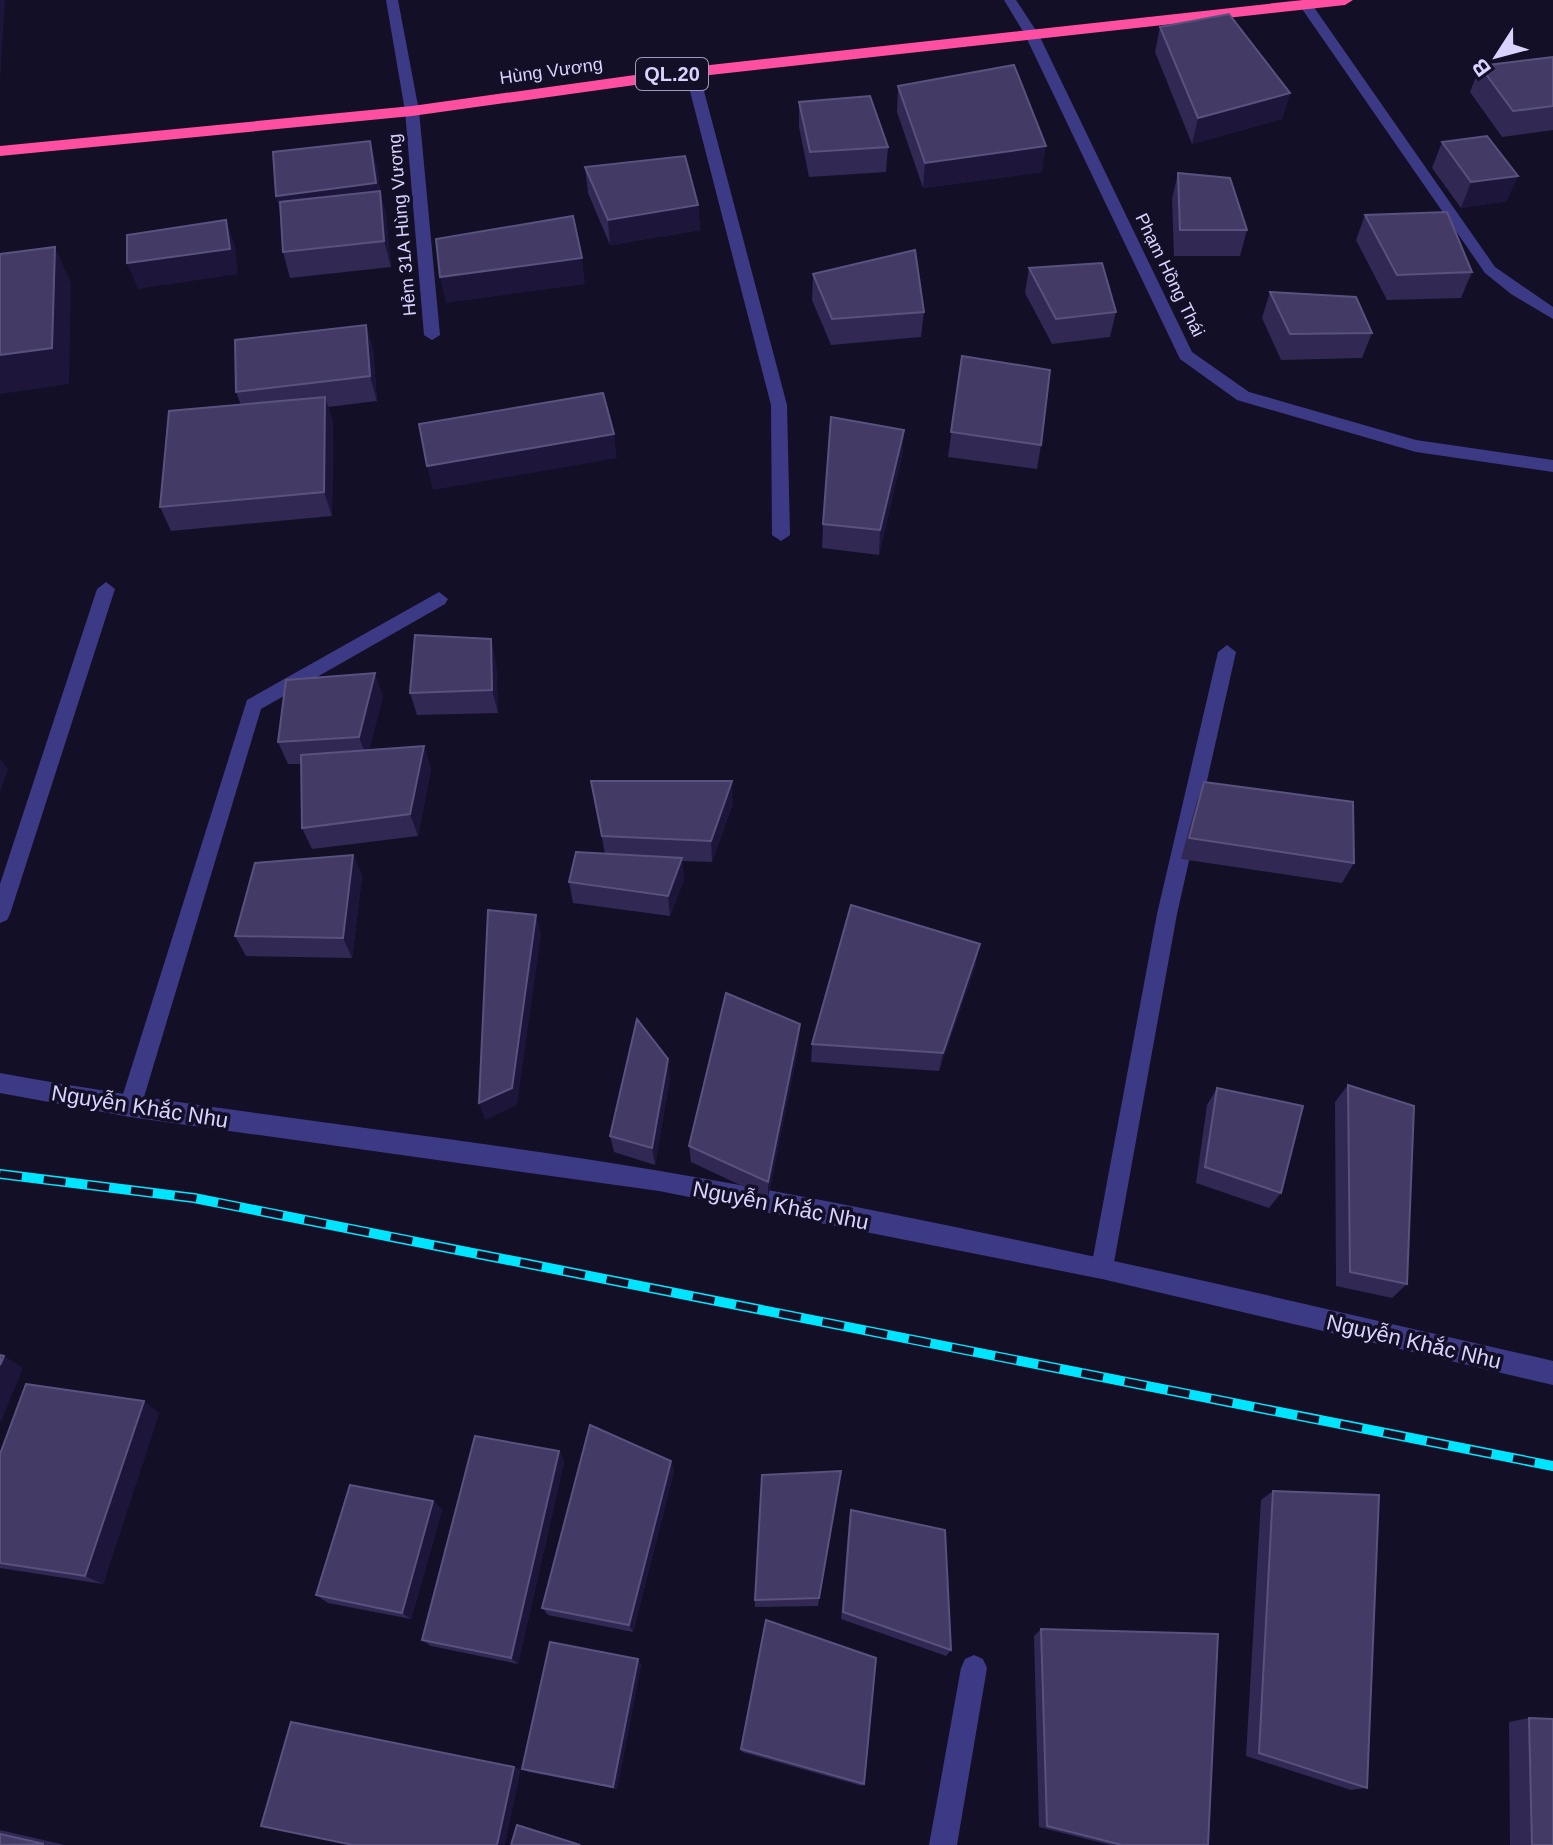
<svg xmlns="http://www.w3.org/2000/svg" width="1553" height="1845" font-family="Arial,sans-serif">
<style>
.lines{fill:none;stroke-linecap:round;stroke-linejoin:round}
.lane{fill:#3d3a85;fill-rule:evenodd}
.street{fill:#3d3a85;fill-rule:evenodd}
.highway{fill:#ff4fa3;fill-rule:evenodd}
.rail-casing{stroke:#00e5ff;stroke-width:10}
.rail{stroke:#130f26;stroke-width:7;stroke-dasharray:22;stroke-linecap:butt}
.wall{fill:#312854}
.shaded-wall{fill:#1d163a}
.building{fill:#433a66;stroke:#5a527e;stroke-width:2}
.labels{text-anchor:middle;stroke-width:7;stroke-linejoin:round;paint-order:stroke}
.far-street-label{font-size:18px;fill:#d9d4ff;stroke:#130f26}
.shield{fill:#130f26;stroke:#9e99be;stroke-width:2}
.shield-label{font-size:20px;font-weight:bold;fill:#d9d4ff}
.street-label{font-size:22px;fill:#d9d4ff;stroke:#130f26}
</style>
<rect width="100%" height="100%" fill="#130f26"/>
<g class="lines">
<!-- lane -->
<path class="lane" d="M 386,0 L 398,0 L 419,111 L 440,335 L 432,340 L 424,335 L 405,111 Z
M 1004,0 L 1016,0 L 1039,35 L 1037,38 L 1027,38 Z
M 1301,3 L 1311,3 L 1495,267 L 1553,307 L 1553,319 L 1511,294 L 1485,273 L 1300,6 Z
M 692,68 L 699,72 L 787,405 L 790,535 L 781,541 L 772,535 L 771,405 L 685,72 Z
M 106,582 L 115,589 L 10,914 L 7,920 L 0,923 L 0,884 L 97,589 Z
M 439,592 L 448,599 L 445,604 L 261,709 L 141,1107 L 138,1114 L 130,1117 L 122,1114 L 119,1107 L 247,700 Z
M 1227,645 L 1236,652 L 1177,914 L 1113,1268 L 1110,1276 L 1102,1279 L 1094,1276 L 1091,1268 L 1157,914 L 1218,652 Z
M 974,1655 L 983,1659 L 987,1668 L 957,1845 L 929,1845 L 961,1668 L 965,1659 Z"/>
<!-- street -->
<path class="street" d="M 1027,32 L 1039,35 L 1192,352 L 1249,392 L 1416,440 L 1553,460 L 1553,472 L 1416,452 L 1237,400 L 1180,359 L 1025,35 Z
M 0,1073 C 219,1113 441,1134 660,1171 C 960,1222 1257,1293 1553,1361 L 1553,1385 L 1102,1279 L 659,1191 L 130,1117 L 0,1093 Z"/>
<!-- highway -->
<path class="highway" d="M 1303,0 L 1353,0 L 1345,5 L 692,77 L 412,116 L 0,156 L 0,146 L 412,106 L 692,67 Z"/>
<defs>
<path id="rail" d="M 0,1174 L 194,1198 L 1553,1466"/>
</defs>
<!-- rail casing -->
<use href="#rail" class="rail-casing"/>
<!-- rail -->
<use href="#rail" class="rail"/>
</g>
<!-- wall -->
<path class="wall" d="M 1160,27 L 1290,93 L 1282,119 L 1192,144 L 1155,52 Z
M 1553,57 L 1553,130 L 1502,137 L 1470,92 L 1480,66 Z
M 898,86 L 1042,172 L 923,188 L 897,112 Z
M 799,102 L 888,147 L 886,172 L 809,177 L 799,127 Z
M 1442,142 L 1507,201 L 1461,208 L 1432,168 Z
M 377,167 L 380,191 L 386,216 L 391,267 L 290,278 L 283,252 L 281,213 L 276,196 Z
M 585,167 L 698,205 L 700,230 L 610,245 L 588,193 Z
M 1178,173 L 1247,230 L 1240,256 L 1174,256 L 1172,199 Z
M 1365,215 L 1472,272 L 1461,298 L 1387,300 L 1356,240 Z
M 1029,268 L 1116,312 L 1110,337 L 1052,344 L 1025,293 Z
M 813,274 L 924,312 L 921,337 L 831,345 L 812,300 Z
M 1270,292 L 1372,333 L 1362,358 L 1281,360 L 1262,318 Z
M 366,325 L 373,350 L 377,401 L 328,407 L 333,422 L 332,516 L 171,531 L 160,507 L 241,405 L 236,392 Z
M 962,356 L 1041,445 L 1037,469 L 948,457 Z
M 904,430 L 902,455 L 879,555 L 822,548 L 823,524 Z
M 496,662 L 498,713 L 417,715 L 410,693 Z
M 383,696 L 369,750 L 424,746 L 431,769 L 418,836 L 312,849 L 302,828 L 301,764 L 288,764 L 278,742 Z
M 591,781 L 733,803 L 712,862 L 682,861 L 684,879 L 670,916 L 573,903 L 569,882 L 605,854 Z
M 1204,782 L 1354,863 L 1342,883 L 1181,859 L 1196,804 Z
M 353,855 L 362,876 L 352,958 L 246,956 L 235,936 Z
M 976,964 L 939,1071 L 811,1062 L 812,1044 Z
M 799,1043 L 768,1198 L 691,1162 L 689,1146 Z
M 670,1077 L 655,1165 L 614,1152 L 610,1136 Z
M 1348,1085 L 1407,1284 L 1392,1298 L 1336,1286 L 1335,1102 Z
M 1217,1088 L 1281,1193 L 1269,1208 L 1196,1183 L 1207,1105 Z
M 159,1413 L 103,1584 L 0,1568 L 0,1454 Z
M 559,1451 L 564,1462 L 518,1664 L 431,1646 L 422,1640 Z
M 671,1461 L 674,1471 L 633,1632 L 548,1615 L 542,1608 Z
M 841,1471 L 818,1606 L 755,1607 L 755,1600 Z
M 1273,1491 L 1367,1788 L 1351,1790 L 1246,1756 L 1261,1500 Z
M 433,1501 L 442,1510 L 411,1619 L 328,1603 L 316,1595 Z
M 851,1510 L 951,1650 L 946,1656 L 841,1619 L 849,1519 Z
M 1041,1629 L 1208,1845 L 1110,1845 L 1039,1827 L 1034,1636 Z
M 638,1659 L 641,1665 L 617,1789 L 529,1772 L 522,1769 Z
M 1529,1718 L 1553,1845 L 1510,1845 L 1509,1722 Z
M 741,1749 L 864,1784 L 862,1786 L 742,1752 Z
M 0,1830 L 65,1845 L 0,1845 Z"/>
<!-- shaded-wall -->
<path class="shaded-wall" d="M 0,0 L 5,0 L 0,82 Z
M 1290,93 L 1282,119 L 1192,144 L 1198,118 Z
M 370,141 L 377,167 L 380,195 L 380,191 L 386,216 L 391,267 L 384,241 L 284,221 L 276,196 Z
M 1046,146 L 1042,172 L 923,188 L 925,163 Z
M 1518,176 L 1507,201 L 1461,208 L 1471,182 Z
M 698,205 L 700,230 L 610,245 L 608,220 Z
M 226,220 L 235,246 L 238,274 L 138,289 L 127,263 Z
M 55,247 L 71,283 L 69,384 L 0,394 L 0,355 Z
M 582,258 L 585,284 L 446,303 L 440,277 Z
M 366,325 L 373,350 L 377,401 L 370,376 Z
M 325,397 L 333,422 L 332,516 L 324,492 Z
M 904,430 L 902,455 L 879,555 L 880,530 Z
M 614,434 L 617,458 L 433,490 L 427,466 Z
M 491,639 L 496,662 L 498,713 L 492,690 Z
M 375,673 L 383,696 L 367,759 L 359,737 Z
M 424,746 L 431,769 L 418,836 L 410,814 Z
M 0,758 L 8,769 L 0,792 Z
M 732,781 L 733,803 L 712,862 L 711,841 Z
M 353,855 L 362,876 L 352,958 L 343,938 Z
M 682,858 L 684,879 L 670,916 L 668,896 Z
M 536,915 L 541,935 L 517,1105 L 485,1120 L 479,1103 Z
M 980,944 L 976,964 L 939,1071 L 943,1053 Z
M 800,1024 L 799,1043 L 768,1198 L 768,1182 Z
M 668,1059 L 670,1077 L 655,1165 L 652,1148 Z
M 4,1356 L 23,1368 L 0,1424 L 0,1365 Z
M 144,1401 L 159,1413 L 103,1584 L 85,1576 Z
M 559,1451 L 564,1462 L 518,1664 L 511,1658 Z
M 671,1461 L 674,1471 L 633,1632 L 629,1625 Z
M 433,1501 L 442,1510 L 411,1619 L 402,1613 Z
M 638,1659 L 641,1665 L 617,1789 L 613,1787 Z
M 514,1767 L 521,1769 L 505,1845 L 497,1845 Z
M 517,1825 L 524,1826 L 584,1845 L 580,1845 Z"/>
<!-- building -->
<path class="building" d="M 1229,14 L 1290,93 L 1198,118 L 1160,27 Z
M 1553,57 L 1553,106 L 1513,111 L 1480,66 Z
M 1014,65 L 1046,146 L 925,163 L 898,86 Z
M 870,96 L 888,147 L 810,152 L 799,102 Z
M 1487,136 L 1518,176 L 1471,182 L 1442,142 Z
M 370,141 L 376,183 L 276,196 L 273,152 Z
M 685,156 L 698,205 L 608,220 L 585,167 Z
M 1178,173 L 1230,178 L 1247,230 L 1180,230 Z
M 380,191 L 384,241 L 283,252 L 280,202 Z
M 1447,212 L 1472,272 L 1397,275 L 1365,215 Z
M 573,216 L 582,258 L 440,277 L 436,239 Z
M 226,220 L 230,249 L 127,263 L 127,235 Z
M 55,247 L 52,348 L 0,355 L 0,254 Z
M 915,250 L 924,312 L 832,319 L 813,274 Z
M 1102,263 L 1116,312 L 1056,319 L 1029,268 Z
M 1270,292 L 1356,297 L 1372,333 L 1290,334 Z
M 366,325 L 370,376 L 236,392 L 235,340 Z
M 962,356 L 1050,370 L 1041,445 L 951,432 Z
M 603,393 L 614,434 L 427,466 L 419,424 Z
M 325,397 L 324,492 L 160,507 L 169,411 Z
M 831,417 L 904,430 L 880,530 L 823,524 Z
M 415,635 L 491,639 L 492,690 L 410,693 Z
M 375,673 L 359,737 L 278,742 L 286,680 Z
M 424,746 L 410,814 L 302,828 L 301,755 Z
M 591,781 L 732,781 L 711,841 L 602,836 Z
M 1204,782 L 1353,802 L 1354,863 L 1189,838 Z
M 576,852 L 682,858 L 668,896 L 569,882 Z
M 353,855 L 343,938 L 235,936 L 255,863 Z
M 851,905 L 980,944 L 943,1053 L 812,1044 Z
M 488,910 L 536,915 L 512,1088 L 479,1103 Z
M 726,993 L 800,1024 L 768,1182 L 689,1146 Z
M 637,1019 L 668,1059 L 652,1148 L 610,1136 Z
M 1348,1085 L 1414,1106 L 1407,1284 L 1350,1272 Z
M 1217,1088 L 1303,1106 L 1281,1193 L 1205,1167 Z
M 0,1355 L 4,1356 L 0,1365 Z
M 26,1384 L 144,1401 L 85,1576 L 0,1563 L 0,1454 Z
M 590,1425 L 671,1461 L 629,1625 L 542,1608 Z
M 475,1436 L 559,1451 L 511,1658 L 422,1640 Z
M 841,1471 L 819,1598 L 755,1600 L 762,1475 Z
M 350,1485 L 433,1501 L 402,1613 L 316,1595 Z
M 1273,1491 L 1379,1495 L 1367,1788 L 1259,1753 Z
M 851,1510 L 945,1530 L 951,1650 L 843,1612 Z
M 766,1620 L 876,1658 L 864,1784 L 741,1749 Z
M 1041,1629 L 1218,1634 L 1208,1845 L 1122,1845 L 1047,1826 Z
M 550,1642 L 638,1659 L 613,1787 L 522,1769 Z
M 1529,1718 L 1553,1719 L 1553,1845 L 1532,1845 Z
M 291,1722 L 514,1767 L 497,1845 L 353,1845 L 261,1826 Z
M 517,1825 L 580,1845 L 511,1845 Z
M 0,1834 L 44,1844 L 0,1845 Z"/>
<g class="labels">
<!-- far-street labels -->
<g class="far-street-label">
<text transform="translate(551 71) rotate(-8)" y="6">Hùng Vương</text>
<text transform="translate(402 225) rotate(-95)" y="6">Hẻm 31A Hùng Vương</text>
<text transform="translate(1170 275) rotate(64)" y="6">Phạm Hồng Thái</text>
</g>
<!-- shield labels -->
<rect class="shield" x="636" y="58" width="72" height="32" rx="6"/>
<g class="shield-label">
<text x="672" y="81">QL.20</text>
</g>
<!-- street labels -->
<g class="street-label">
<text transform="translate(140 1106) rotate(9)" y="8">Nguyễn Khắc Nhu</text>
<text transform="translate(781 1205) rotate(11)" y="8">Nguyễn Khắc Nhu</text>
<text transform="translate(1414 1341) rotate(13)" y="8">Nguyễn Khắc Nhu</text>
</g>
</g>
<!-- north arrow -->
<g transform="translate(1497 56) rotate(234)" stroke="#130f26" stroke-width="6" paint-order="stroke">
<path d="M0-6L14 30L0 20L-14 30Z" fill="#d9d4ff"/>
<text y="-12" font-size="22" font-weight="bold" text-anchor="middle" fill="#d9d4ff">B</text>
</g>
</svg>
